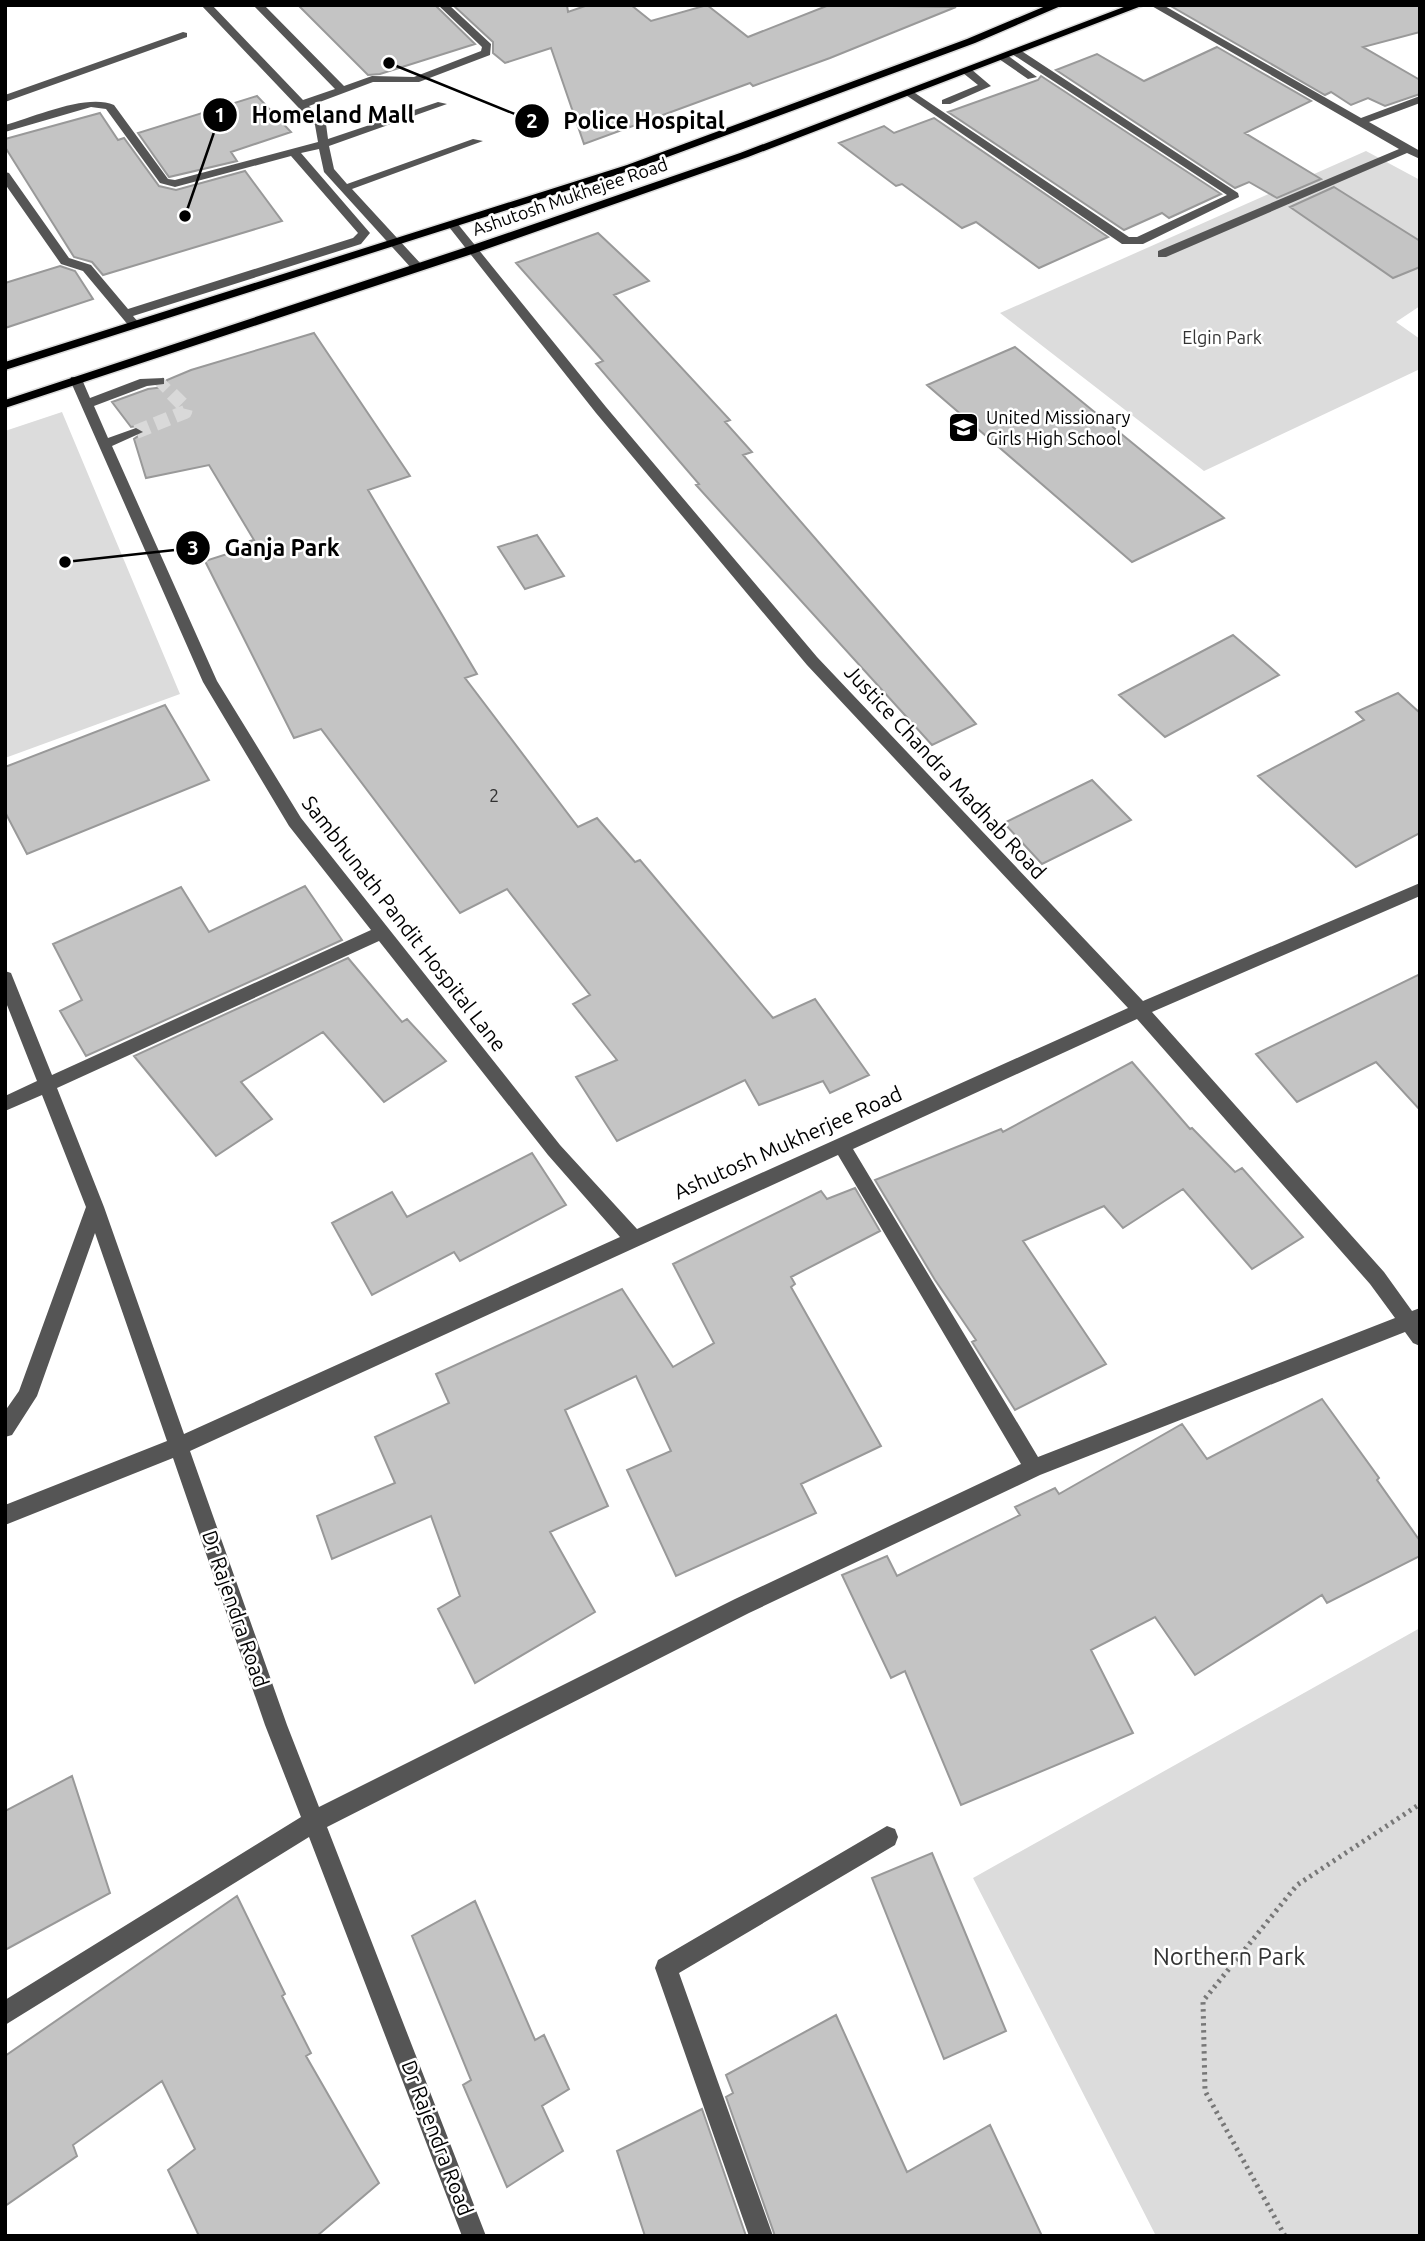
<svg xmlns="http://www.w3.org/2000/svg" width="1425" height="2241" font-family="Ubuntu,sans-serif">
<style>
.green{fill:#dcdcdc}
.building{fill:#c4c4c4;stroke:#999;stroke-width:2}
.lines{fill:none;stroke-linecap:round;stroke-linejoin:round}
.minor-tunnel-far1{stroke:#d9d9d9;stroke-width:11;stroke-dasharray:11 6;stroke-linecap:butt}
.minor-tunnel{stroke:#d9d9d9;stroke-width:14;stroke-dasharray:14 7;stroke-linecap:butt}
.major-casing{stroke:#dbdbdb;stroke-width:3}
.path{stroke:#777;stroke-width:5;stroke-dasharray:2.5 4.5;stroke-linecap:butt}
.minor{fill:#555;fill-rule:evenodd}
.major{fill:#000;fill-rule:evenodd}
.labels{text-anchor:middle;stroke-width:5;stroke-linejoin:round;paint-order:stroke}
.far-street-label{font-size:18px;fill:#000;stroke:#fff}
.far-park-label{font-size:18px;fill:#333;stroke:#fff}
.far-poi-label{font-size:18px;fill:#000;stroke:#fff;text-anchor:start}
.number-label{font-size:18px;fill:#313131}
.street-label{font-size:21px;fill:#000;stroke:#fff}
.near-park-label{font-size:24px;fill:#333;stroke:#fff}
.leader{fill:none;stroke:#000;stroke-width:2.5}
.callout-dot{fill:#000;stroke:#fff;stroke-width:2.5}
.mark-label{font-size:21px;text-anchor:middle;font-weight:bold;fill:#fff}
.callout-label{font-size:23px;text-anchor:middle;font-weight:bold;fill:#000;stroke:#fff;stroke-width:5;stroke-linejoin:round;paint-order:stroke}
</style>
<rect width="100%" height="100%" fill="#fff"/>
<!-- green -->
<path class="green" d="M 1366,151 L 1420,180 L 1420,306 L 1396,322 L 1420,339 L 1420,369 L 1204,471 L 1000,313 Z
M 62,412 L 180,694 L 5,758 L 5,431 Z
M 1420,1628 L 1420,2236 L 1156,2236 L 973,1878 Z"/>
<!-- building -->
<path class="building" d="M 298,5 L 435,5 L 475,44 L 380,74 L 368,75 Z
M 453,5 L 567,5 L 568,12 L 588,5 L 631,5 L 651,21 L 707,5 L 748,37 L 829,5 L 956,7 L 830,58 L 753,86 L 750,83 L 584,144 L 551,48 L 505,63 L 493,53 L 493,42 Z
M 1169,5 L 1420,5 L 1420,32 L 1363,47 L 1420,80 L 1420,94 L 1385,106 L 1368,98 L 1351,105 L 1331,92 L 1325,95 Z
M 1217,47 L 1311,101 L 1245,133 L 1321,179 L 1277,198 L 1249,182 L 1235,188 L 1056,70 L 1097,54 L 1144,81 Z
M 1041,76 L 1221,194 L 1169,218 L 1162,213 L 1124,230 L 948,112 L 1038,80 Z
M 257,96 L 291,132 L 231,152 L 237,161 L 169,177 L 138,133 Z
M 100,113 L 118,140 L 124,138 L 159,186 L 176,190 L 245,171 L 282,221 L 103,275 L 92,262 L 74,257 L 5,147 L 5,139 Z
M 934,118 L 1108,237 L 1039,268 L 976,222 L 962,228 L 902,184 L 896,186 L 839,143 L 884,126 L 894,133 Z
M 1334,187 L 1420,241 L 1420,267 L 1393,278 L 1290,207 Z
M 598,233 L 649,281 L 614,295 L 730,420 L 725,422 L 752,452 L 743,455 L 976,724 L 932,745 L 696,485 L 699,484 L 596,364 L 603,361 L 516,263 Z
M 60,266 L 75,271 L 93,299 L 5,328 L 5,283 Z
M 314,333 L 410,476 L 368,490 L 477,674 L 465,678 L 578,827 L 597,818 L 635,862 L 640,860 L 773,1018 L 815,999 L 869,1075 L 830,1093 L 823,1081 L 759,1105 L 745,1080 L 617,1141 L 576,1077 L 617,1060 L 573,1004 L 590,995 L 507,889 L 460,913 L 321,729 L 294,738 L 205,561 L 252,546 L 250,541 L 254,540 L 209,465 L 146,478 L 134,439 L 145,431 L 137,426 L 131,427 L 112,402 L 148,389 L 164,387 L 167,380 L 191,370 Z
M 1015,347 L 1224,518 L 1132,562 L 927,385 Z
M 537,535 L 564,576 L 525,589 L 498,547 Z
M 1233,635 L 1279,675 L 1165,737 L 1119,695 Z
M 1398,693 L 1420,713 L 1420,833 L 1356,867 L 1258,776 L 1364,720 L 1356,712 Z
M 165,705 L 209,780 L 27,854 L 5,812 L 5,767 Z
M 1092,780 L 1131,820 L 1042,864 L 1004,823 Z
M 305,886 L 342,940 L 86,1056 L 60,1011 L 82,1000 L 53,944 L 181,887 L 209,932 Z
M 348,958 L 402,1022 L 407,1019 L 446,1061 L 384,1102 L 323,1032 L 241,1082 L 272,1119 L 216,1156 L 134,1056 Z
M 1420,974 L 1420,1110 L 1376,1062 L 1297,1102 L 1256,1054 Z
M 1132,1062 L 1190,1129 L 1192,1128 L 1235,1172 L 1242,1168 L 1303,1237 L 1252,1269 L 1183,1189 L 1123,1228 L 1104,1206 L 1023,1241 L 1106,1364 L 1015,1410 L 972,1342 L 976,1340 L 935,1280 L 875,1180 L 1001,1129 L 1003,1132 Z
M 532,1153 L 566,1205 L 460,1261 L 454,1252 L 372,1295 L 332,1223 L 392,1192 L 407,1217 Z
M 855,1188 L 880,1231 L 791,1277 L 795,1284 L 791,1287 L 881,1446 L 801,1484 L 816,1513 L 676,1576 L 627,1470 L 671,1451 L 636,1376 L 565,1410 L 608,1506 L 550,1532 L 595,1612 L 475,1683 L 438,1609 L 460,1596 L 431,1516 L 332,1559 L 317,1516 L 395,1483 L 375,1437 L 449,1403 L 436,1374 L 622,1289 L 673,1367 L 714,1343 L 673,1264 L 821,1191 L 827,1199 Z
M 1322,1399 L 1379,1478 L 1377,1480 L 1420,1541 L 1420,1556 L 1327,1603 L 1322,1595 L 1195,1675 L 1155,1617 L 1091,1650 L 1133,1733 L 961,1805 L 905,1671 L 891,1678 L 842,1575 L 887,1556 L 897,1576 L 1020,1515 L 1015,1507 L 1055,1488 L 1059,1494 L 1182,1424 L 1207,1459 Z
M 72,1776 L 110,1893 L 5,1950 L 5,1811 Z
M 932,1853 L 1006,2031 L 944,2059 L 872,1878 Z
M 237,1896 L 285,1994 L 282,1996 L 311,2053 L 306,2056 L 379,2183 L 317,2236 L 199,2236 L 168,2170 L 195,2149 L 162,2081 L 73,2145 L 77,2156 L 5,2206 L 5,2056 Z
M 475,1901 L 535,2040 L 544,2035 L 569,2089 L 542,2106 L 563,2151 L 507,2187 L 463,2085 L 471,2080 L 412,1936 Z
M 836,2015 L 907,2172 L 990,2125 L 1042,2236 L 775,2236 L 726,2097 L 733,2093 L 726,2075 Z
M 702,2109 L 746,2236 L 645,2236 L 617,2151 Z"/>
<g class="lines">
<!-- minor-tunnel-far1 -->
<path class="minor-tunnel-far1" d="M 159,381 L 171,393"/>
<!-- minor-tunnel -->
<path class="minor-tunnel" d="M 136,432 L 185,412 L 186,408 L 169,391"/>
<defs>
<path id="major" d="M 1048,5 L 1063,5 L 975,43 L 635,169 L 5,370 L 5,362 L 627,165 L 967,39 Z
M 1129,5 L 1144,5 L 748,157 L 475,253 L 5,408 L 5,400 L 467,247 L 740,153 Z"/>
</defs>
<!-- major casing -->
<use href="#major" class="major-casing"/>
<!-- path -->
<path class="path" d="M 1285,2236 L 1205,2091 L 1203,2001 L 1297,1885 L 1420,1804"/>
<!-- minor -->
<path class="minor" d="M 201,5 L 212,5 L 303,100 L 335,89 L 253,5 L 264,5 L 344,86 L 372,76 L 414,77 L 481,51 L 482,47 L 438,5 L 449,5 L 491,44 L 490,55 L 419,82 L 373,82 L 309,106 L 326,124 L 328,139 L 438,102 L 447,104 L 329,146 L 334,169 L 347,184 L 473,139 L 483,141 L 352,189 L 421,264 L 421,270 L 413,270 L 324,172 L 319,149 L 301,153 L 370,233 L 361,244 L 133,316 L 139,323 L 133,327 L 129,326 L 83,271 L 61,264 L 5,184 L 5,172 L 9,173 L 69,258 L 91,265 L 128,309 L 353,238 L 358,233 L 291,156 L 175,187 L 160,183 L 106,109 L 91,107 L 5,132 L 5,125 C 34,117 87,93 114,105 L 168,179 L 175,180 L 318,142 L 315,125 Z
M 1150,5 L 1163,5 L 1361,118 L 1420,96 L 1420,103 L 1369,122 L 1420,151 L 1420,159 L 1407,153 L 1166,257 L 1158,257 L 1158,251 L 1399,149 Z
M 183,32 L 187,33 L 187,37 L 5,102 L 5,95 Z
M 1012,50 L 1020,50 L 1238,193 L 1239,197 L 1143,244 L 1122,244 L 903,93 L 912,91 L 1129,237 L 1137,237 L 1227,195 L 1012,54 Z
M 999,55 L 1007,55 L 1037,77 L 1028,79 L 999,59 Z
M 963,69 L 971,69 L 991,86 L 950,104 L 942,104 L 942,100 L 978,85 L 963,73 Z
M 449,223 L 457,223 L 606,407 L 817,657 L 1143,1001 L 1420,883 L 1420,896 L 1152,1012 L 1384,1272 L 1412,1311 L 1420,1308 L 1420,1346 L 1413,1343 L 1405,1332 L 1040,1475 L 749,1613 L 327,1827 L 486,2236 L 462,2236 L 309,1837 L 5,2025 L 5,2000 L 301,1817 L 265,1725 L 173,1458 L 5,1525 L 5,1505 L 167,1441 L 95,1233 L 37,1396 L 12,1435 L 5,1437 L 5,1411 L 19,1391 L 86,1207 L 42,1095 L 5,1111 L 5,1096 L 37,1081 L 5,1000 L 5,971 L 11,973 L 13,978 L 52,1075 L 371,930 L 289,826 L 203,682 L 70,380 L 71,377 L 81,377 L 90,398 L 140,379 L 164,378 L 164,384 L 147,386 L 94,406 L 108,438 L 136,428 L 143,432 L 112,446 L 217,681 L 301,818 L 560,1145 L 637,1229 L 1128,1008 L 807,665 L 596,413 L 449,227 ZM 379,941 L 548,1155 L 620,1237 L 184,1434 L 104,1207 L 57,1088 ZM 1137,1019 L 1370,1284 L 1395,1318 L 1038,1457 L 853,1149 ZM 838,1155 L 1021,1464 L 735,1599 L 319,1807 L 287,1725 L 190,1451 Z
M 887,1826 L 895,1829 L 898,1837 L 895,1845 L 679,1973 L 773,2236 L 749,2236 L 655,1968 L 658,1960 Z"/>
<!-- major -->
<use href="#major" class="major"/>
</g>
<!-- icons -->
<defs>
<symbol id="school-square" viewBox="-11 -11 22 22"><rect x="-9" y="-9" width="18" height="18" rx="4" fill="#000" stroke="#fff"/><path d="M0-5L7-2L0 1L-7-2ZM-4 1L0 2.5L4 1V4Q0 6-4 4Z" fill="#fff"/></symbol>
</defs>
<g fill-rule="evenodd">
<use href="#school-square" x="946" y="410" width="35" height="35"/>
</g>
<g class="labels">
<!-- far-street labels -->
<g class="far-street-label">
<text transform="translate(570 197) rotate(-19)" y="6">Ashutosh Mukhejee Road</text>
</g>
<!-- far-park labels -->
<g class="far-park-label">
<text x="1222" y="344">Elgin Park</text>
</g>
<!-- far-poi labels -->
<g class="far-poi-label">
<text x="986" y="424">United Missionary<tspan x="986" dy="21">Girls High School</tspan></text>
</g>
<!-- number labels -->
<g class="number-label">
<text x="494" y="802">2</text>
</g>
<!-- street labels -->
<g class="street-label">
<text transform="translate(945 772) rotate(47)" y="7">Justice Chandra Madhab Road</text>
<text transform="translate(404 924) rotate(52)" y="7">Sambhunath Pandit Hospital Lane</text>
<text transform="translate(788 1143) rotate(-24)" y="7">Ashutosh Mukherjee Road</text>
<text transform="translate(235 1609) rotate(71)" y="7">Dr Rajendra Road</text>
<text transform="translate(437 2138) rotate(69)" y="7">Dr Rajendra Road</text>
</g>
<!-- near-park labels -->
<g class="near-park-label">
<text x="1229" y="1965">Northern Park</text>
</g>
</g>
<!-- callouts -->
<path class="leader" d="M185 216L220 115M389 63L532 121M65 562L193 548"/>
<g class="callout-dot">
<circle cx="185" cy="216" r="7"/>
<circle cx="389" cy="63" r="7"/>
<circle cx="65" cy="562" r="7"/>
<circle cx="220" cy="115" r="18"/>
<circle cx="532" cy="121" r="18"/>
<circle cx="193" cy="548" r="18"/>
</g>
<g class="mark-label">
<text x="220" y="122">1</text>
<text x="532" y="128">2</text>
<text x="193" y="555">3</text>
</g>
<g class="callout-label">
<text x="333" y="123">Homeland Mall</text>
<text x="644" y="129">Police Hospital</text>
<text x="282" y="556">Ganja Park</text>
</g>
<!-- border -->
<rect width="1425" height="2241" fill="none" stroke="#000000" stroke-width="14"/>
</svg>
